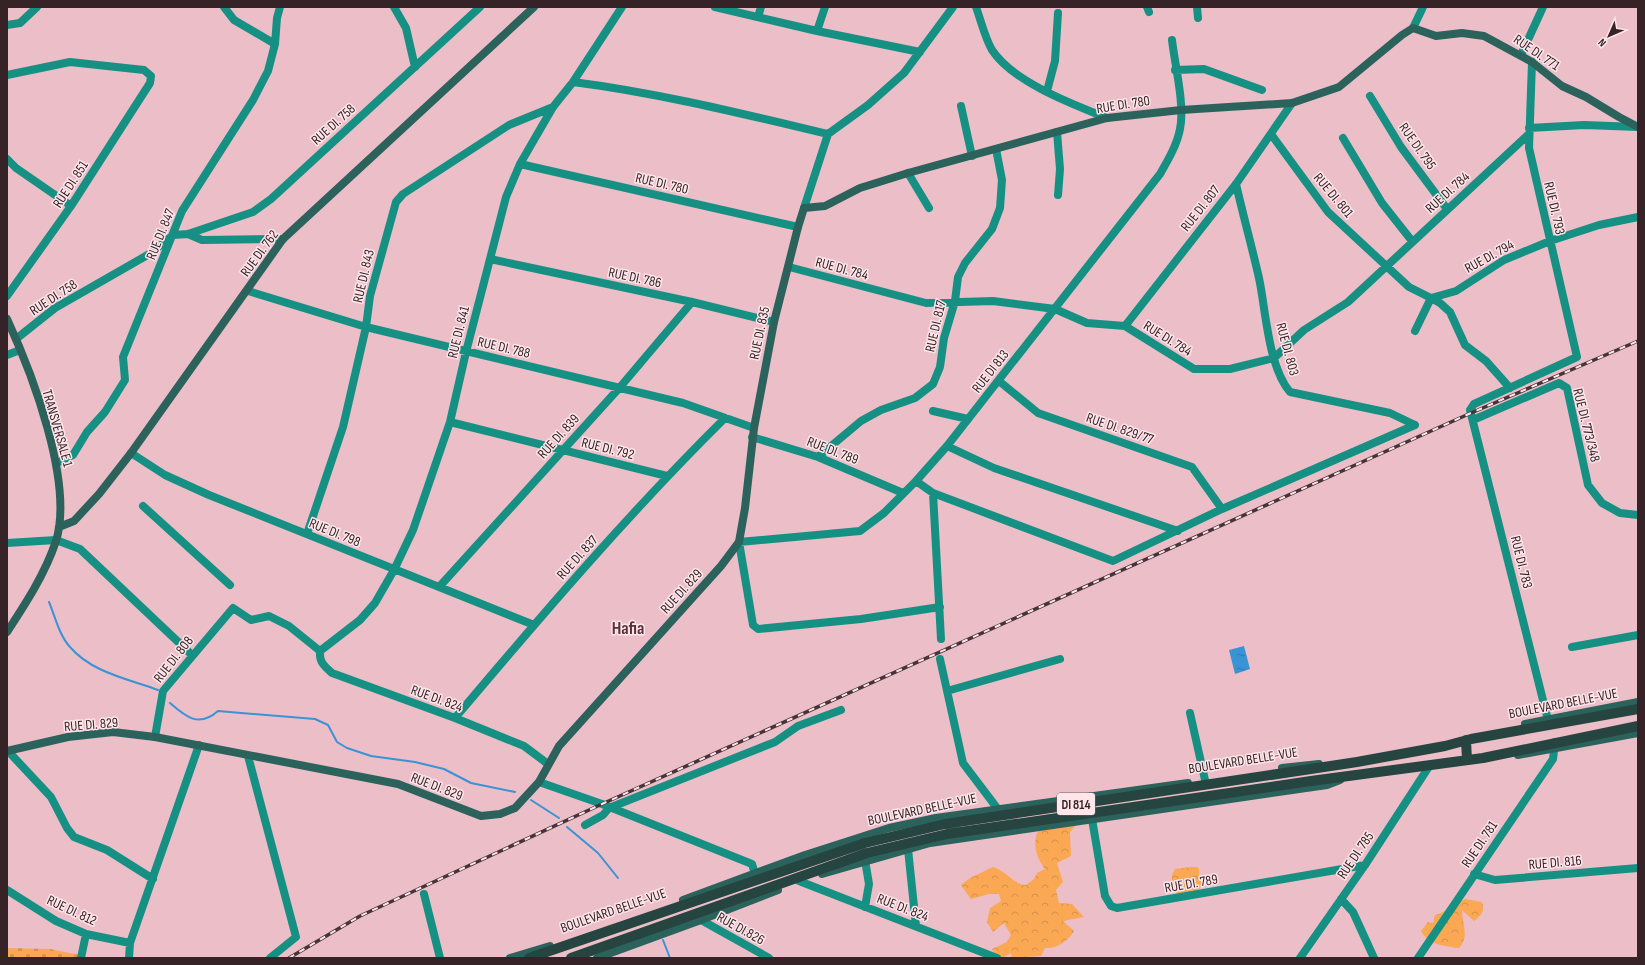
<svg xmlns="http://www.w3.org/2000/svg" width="1645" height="965" font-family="'Sofia Sans Condensed',sans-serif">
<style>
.forest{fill:url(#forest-crowns)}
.cemetery{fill:url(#cemetery-stones)}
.water{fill:url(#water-ripples)}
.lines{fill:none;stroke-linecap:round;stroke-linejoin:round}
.stream{stroke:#3993d5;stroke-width:2}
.street{stroke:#179084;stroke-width:8}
.secondary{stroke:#2b635c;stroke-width:8}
.primary{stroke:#264541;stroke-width:10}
.rail-casing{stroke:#483338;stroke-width:3.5}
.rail{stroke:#fee6ea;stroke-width:2;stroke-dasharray:6;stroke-linecap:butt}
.labels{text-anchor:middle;stroke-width:3;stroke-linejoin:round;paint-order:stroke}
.shield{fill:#fee6ea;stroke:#715e62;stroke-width:1}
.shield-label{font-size:13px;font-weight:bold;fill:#352327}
.street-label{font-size:14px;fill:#352327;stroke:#fee6ea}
.district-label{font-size:18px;font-weight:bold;fill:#57323c;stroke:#fee6ea}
</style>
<defs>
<pattern id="forest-crowns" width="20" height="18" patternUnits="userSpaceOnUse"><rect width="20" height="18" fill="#faa854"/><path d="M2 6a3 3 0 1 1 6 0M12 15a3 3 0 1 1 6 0" fill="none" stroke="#d79049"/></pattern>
<pattern id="cemetery-stones" width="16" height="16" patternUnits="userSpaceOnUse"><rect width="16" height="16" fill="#faa854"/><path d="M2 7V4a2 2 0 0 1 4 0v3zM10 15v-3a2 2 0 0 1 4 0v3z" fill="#d79049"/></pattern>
<pattern id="water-ripples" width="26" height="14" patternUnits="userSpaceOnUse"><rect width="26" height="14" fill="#3993d5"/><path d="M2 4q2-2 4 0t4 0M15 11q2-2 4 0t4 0" fill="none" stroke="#3178ad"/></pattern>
</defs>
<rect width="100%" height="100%" fill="#ecbec8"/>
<!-- forest -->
<path class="forest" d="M 1070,809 L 1078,818 L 1076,825 L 1070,832 L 1071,856 L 1057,863 L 1063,882 L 1056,890 L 1059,903 L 1072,904 L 1084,917 L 1063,921 L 1074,931 C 1068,941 1057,949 1045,948 L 1041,956 L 1012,958 L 1011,953 L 1002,958 L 995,955 L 992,949 L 1007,942 L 1011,935 L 1004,923 L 993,932 L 987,922 L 990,908 L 1001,901 L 999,894 L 989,894 L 971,899 L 961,885 L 970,878 L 993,867 C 1008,872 1013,884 1026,885 L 1034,879 L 1037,873 L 1045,869 C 1037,859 1031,842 1039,830 C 1041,826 1047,823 1051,820 C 1057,814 1061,811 1070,809 Z
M 1191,867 L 1197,867 L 1199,869 L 1199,879 L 1202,883 L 1198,892 L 1192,890 L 1188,895 L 1179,895 L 1171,888 L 1172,875 L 1175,869 Z
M 1465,899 L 1482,902 C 1485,912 1481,915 1474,921 L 1462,910 C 1462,924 1470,936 1459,948 C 1445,946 1428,945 1421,931 L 1428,922 L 1433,923 L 1435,915 L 1441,913 Z"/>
<!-- cemetery -->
<path class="cemetery" d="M 7,948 L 50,949 L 80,955 L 79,958 L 7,958 Z"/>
<!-- water -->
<path class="water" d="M 1244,646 L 1250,669 L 1235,674 L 1229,650 Z"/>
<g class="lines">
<!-- stream -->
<path class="stream" d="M 49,602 C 55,616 59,635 70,647 C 91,672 128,679 158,690
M 170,703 C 186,717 199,728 218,711 L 315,719 L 328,725 L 337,742 L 347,748 L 371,756 L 415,762 L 444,769 L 471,783 L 515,792
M 531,800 L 559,818
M 567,827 L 598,853 L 618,878
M 663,940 L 670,958"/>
<!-- street -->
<path class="street" d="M 224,7 L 234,20 L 275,44
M 394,7 L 406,28 L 415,67
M 715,7 L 817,31 L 920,52
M 976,7 C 981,21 985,38 992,50 C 1013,82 1072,104 1107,118
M 1147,7 L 1149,12
M 1197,7 L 1198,18
M 758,17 L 761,7
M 7,25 L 20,23 L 37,7
M 1413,28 L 1423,7
M 817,31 L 825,7
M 1521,55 L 1543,7
M 1532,62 L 1529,148 L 1577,357 L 1474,404 L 1470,410 L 1548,720
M 1175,70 L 1204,69 L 1262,90
M 7,75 L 70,62 L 144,70 L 151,76 L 150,83 L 71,206 L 7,296
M 573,82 C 659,93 743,114 828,134 L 868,105 L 904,73 L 953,7
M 1047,91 L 1055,61 L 1058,13
M 1370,96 L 1401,147 L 1447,209
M 961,106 L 972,156
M 1529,128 L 1584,125 L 1638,127
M 1057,132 L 1060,169 L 1058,195
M 1271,134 L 1328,212 L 1409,287 L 1431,298 L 1456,291 L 1504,260 L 1550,241 L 1599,225 L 1638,217
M 1343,138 L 1382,203 L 1412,241
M 7,159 L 16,168 L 71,206
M 520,164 L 798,227
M 908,173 L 929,208
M 1236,184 C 1243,215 1252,247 1259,278 C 1266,311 1268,366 1290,392 L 1390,413 L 1415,425
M 804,208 L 828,134
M 188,234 L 202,240 L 283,239
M 490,259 L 692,302 L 774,322
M 789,267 L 926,303 L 993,301 L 1055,309 L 1087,323 L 1125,326 L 1194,369 L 1230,369 L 1274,358 L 1304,330 L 1348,302 L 1529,134
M 248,291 L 366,327 L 683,403 L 754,428
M 1125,326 L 1236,184 L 1292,103
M 1415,331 L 1431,298 L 1440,303 L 1450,312 L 1465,345 L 1486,361 L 1510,388
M 16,339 L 55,308 L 151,253 L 173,235 L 188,234 L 253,212 L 271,199 L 480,7
M 7,355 L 20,350
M 999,381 L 1038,413 L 1192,467 L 1222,509
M 933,411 L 968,419
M 1473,420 L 1559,383 L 1567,388 L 1588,485 L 1602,503 L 1620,513 L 1638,515
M 450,422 L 667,476
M 752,437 L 818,457 L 903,493
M 947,446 L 994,468 L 1178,531
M 131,453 L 165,475 L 209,495 L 534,625
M 818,457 L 861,421 L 881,410 L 915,398 L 933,384 L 940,367 L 944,338 L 955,301 L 958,277 L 965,263 L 992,229 L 1000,208 L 1002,180 L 996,149
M 57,463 L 73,455 L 87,432 L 105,412 L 125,380 L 123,357 L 182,211 L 253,100 L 268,71 L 275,44 L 277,18 L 280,7
M 916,481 L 933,493 L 1113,561 L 1222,509 L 1415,425
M 933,493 L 941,639
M 143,506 L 230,585
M 307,534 L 343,427 L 366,327 L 370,296 L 396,202 L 403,194 L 509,125 L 553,107
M 7,543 L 56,540 L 80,549 L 192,655
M 440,586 L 621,386 L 692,302
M 940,607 L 861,619 L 758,629 L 753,625 L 739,542 L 860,531 L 884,513 L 916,481 L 947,446 L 1160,174 C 1168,160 1177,145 1180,129 C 1185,105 1175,66 1172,40
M 1572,647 L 1638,635
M 940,659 L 963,763 L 997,808
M 947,691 L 1060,659
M 1190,713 L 1205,780
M 455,718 C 542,615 629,513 725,418
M 155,737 L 163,691 L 233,608 L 251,620 L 269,616 L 289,626 L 320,651
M 8,751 L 51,797 L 67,828 L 74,837 L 107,850 L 153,879
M 248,756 L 296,937 L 270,958
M 548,764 L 524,746 L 455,718 L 332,673 C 324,666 319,662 320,651 L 360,620 L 375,603 L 394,570 L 413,530 L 450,422 L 466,352 L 506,197 L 520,164 L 553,107 L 573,82 L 622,7
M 539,782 L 602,804 L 752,864 L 755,874
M 1092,819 L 1105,896 L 1111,906 L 1117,908 L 1365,865
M 585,825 L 603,815 L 609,808 L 775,742 L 798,726 L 841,710
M 908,849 L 916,926
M 865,860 L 869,884 L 865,907
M 1474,874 L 1495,880 L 1638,868
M 799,881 L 997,958
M 7,890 L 56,921 L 86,934 L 130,943
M 424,894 L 440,958
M 1341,899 L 1353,912 L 1374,958
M 701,920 L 769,958
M 81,958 L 86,934
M 129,958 L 130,943 L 199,745
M 1300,958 L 1365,865 L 1430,765
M 1418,958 L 1553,759 L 1555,742"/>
<!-- secondary -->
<path class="secondary" d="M 7,319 C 32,373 74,483 56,541 C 45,574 26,603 7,632
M 59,527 L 74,521 L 99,494 L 131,453 L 283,239 L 534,7
M 1525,724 L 1638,702
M 7,751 L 68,737 L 113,732 L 155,737 L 398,784 L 481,816 L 500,814 L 515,808 L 539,782 L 559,746 L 721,566 L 739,542 L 745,508 L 754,428 L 774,322 L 798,227 L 804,208 L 825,206 L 860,188 L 908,173 L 1107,118 L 1181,110 L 1292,103 L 1339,87 L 1402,35 L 1413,28 L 1436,36 L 1462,33 L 1484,36 L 1532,62 L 1562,86 L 1586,97 L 1619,117 L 1638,127
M 1518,755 L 1638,733
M 1282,768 L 1319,764
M 822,874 L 930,843 L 1327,785 L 1340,780
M 683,900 L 805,855 L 889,828 L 936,818 L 1188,783
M 510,958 L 550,946
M 597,958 L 701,920 L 778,890"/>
<!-- primary -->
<path class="primary" d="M 1466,740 L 1467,760
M 529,958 L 865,843 L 945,824 L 1357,762 L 1445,746 L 1471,739 L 1638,709
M 571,958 L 867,853 L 947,834 L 1311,781 L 1483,758 L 1638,726"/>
<defs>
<path id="rail" d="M 289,958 L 360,916 L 602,804 L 1471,413 L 1638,341"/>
</defs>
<!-- rail casing -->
<use href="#rail" class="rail-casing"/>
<!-- rail -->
<use href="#rail" class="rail"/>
</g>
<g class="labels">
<!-- shield labels -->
<rect class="shield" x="1057" y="793" width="38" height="22" rx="3"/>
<g class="shield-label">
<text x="1076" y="809">DI 814</text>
</g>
<!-- street labels -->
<g class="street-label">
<text transform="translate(1537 52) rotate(34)" y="5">RUE DI. 771</text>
<text transform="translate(1123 104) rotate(-9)" y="5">RUE DI. 780</text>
<text transform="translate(333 124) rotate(-42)" y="5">RUE DI. 758</text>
<text transform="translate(1418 146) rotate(55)" y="5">RUE DI. 795</text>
<text transform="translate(662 183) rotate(13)" y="5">RUE DI. 780</text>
<text transform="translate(70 184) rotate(-57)" y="5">RUE DI. 851</text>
<text transform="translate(1447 192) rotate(-42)" y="5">RUE DI. 784</text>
<text transform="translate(1334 195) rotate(50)" y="5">RUE DI. 801</text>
<text transform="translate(1200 208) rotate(-52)" y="5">RUE DI. 807</text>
<text transform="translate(1555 208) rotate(77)" y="5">RUE DI. 793</text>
<text transform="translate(160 234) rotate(-68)" y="5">RUE DI. 847</text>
<text transform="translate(259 253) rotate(-54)" y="5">RUE DI. 762</text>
<text transform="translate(1489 256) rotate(-29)" y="5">RUE DI. 794</text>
<text transform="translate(842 268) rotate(15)" y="5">RUE DI. 784</text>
<text transform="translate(363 276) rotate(-77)" y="5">RUE DI. 843</text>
<text transform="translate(635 277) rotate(12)" y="5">RUE DI. 786</text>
<text transform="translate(53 297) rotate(-33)" y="5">RUE DI. 758</text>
<text transform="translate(935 326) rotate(-77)" y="5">RUE DI. 817</text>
<text transform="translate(458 332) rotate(-76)" y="5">RUE DI. 841</text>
<text transform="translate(759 333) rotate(-78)" y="5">RUE DI. 835</text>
<text transform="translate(1168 338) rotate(32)" y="5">RUE DI. 784</text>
<text transform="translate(504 347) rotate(13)" y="5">RUE DI. 788</text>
<text transform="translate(1288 349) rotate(75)" y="5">RUE DI. 803</text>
<text transform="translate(990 371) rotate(-52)" y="5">RUE DI 813</text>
<text transform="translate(1587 425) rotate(76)" y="5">RUE DI. 773/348</text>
<text transform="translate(58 428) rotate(74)" y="5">TRANSVERSALE 1</text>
<text transform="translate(1120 428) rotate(19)" y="5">RUE DI. 829/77</text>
<text transform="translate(558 436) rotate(-48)" y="5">RUE DI. 839</text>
<text transform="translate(608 448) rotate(14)" y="5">RUE DI. 792</text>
<text transform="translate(833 450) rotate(21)" y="5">RUE DI. 789</text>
<text transform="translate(335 532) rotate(22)" y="5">RUE DI. 798</text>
<text transform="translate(577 557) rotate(-48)" y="5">RUE DI. 837</text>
<text transform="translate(1522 562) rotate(76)" y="5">RUE DI. 783</text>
<text transform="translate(681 591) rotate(-48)" y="5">RUE DI. 829</text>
<text transform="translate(173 659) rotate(-52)" y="5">RUE DI. 808</text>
<text transform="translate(437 698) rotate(20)" y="5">RUE DI. 824</text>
<text transform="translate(1563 703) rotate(-11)" y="5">BOULEVARD BELLE-VUE</text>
<text transform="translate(91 724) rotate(-5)" y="5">RUE DI. 829</text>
<text transform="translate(1243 760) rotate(-9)" y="5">BOULEVARD BELLE-VUE</text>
<text transform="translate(437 786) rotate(21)" y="5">RUE DI. 829</text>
<text transform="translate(922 809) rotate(-12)" y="5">BOULEVARD BELLE-VUE</text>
<text transform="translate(1479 844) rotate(-56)" y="5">RUE DI. 781</text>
<text transform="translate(1355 855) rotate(-56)" y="5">RUE DI. 785</text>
<text transform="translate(1555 862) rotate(-5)" y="5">RUE DI. 816</text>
<text transform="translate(1191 883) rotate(-10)" y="5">RUE DI. 789</text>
<text transform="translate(903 907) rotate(21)" y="5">RUE DI. 824</text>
<text transform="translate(72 910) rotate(25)" y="5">RUE DI. 812</text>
<text transform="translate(613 910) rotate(-19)" y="5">BOULEVARD BELLE-VUE</text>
<text transform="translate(741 928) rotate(29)" y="5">RUE DI.826</text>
</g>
<!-- district labels -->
<g class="district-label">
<text x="628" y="634">Hafia</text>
</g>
</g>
<!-- border -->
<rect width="1645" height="965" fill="none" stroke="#352327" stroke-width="16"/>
<!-- north arrow -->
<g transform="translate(1609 36) rotate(225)" stroke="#fee6ea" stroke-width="3" paint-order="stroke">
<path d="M0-3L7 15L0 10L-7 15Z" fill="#352327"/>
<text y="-6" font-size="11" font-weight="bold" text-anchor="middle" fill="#352327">N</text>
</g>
</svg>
